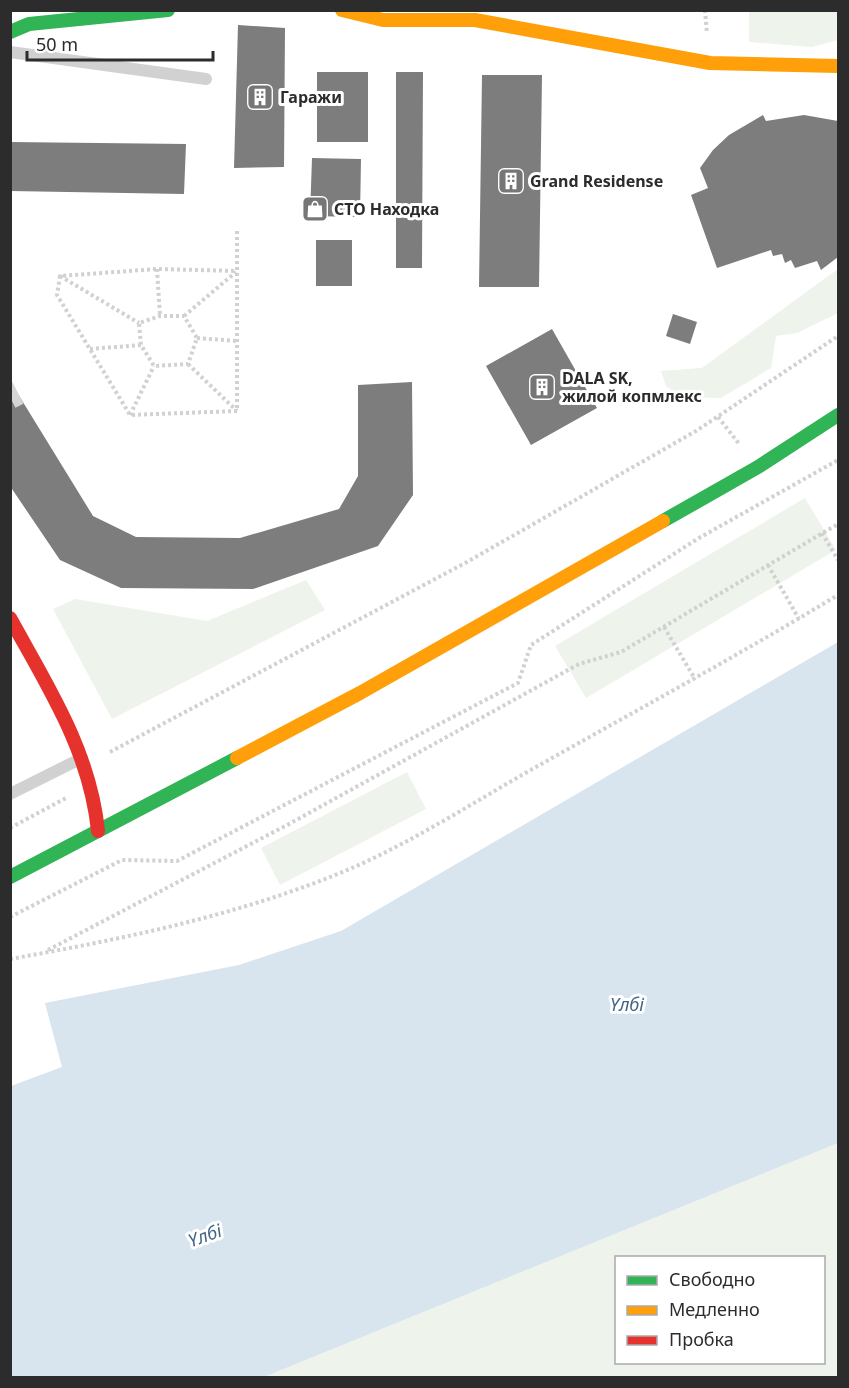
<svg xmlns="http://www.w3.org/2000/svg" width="849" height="1388" font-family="'Noto Sans',sans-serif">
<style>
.green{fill:#eef3eb;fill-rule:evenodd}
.water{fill:#d8e4ee}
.building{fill:#7d7d7d}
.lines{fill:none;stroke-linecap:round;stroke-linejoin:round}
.street-tunnel{stroke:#d5d5d5;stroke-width:24;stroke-dasharray:24 12;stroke-linecap:butt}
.path{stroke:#d1d1d1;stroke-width:4;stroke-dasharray:3 3;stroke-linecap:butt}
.lane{stroke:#d1d1d1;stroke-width:12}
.fast{stroke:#30b455;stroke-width:14}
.slow{stroke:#ff9f0a;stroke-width:14}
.jam{stroke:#e5322d;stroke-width:14}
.labels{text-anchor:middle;stroke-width:6;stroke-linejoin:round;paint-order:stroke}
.poi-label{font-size:16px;font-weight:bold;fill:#2c2c2c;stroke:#fff;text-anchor:start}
.water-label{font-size:18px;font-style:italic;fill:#426587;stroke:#fff}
</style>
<rect width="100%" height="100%" fill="#fff"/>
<!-- green -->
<path class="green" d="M 749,11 L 838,11 L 838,40 L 812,47 L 749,42 Z
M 838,269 L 838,313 L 797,333 L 776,336 L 771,368 L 721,398 L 682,397 L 666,386 L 661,371 L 702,368 Z
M 805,498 L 836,550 L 586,698 L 555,646 Z
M 306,580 L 325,610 L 112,719 L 53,609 L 75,599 L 207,621 Z
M 407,772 L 426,809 L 280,885 L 261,848 Z
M 838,1143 L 838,1377 L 264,1377 ZM 616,1258 L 824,1258 L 824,1362 L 616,1362 Z"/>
<!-- water -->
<path class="water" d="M 838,642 L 838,1143 L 264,1377 L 11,1377 L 11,1086 L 62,1067 L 45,1003 L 239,965 L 341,931 Z"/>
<!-- building -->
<path class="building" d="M 238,25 L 285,28 L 284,167 L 234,168 Z
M 317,72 L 368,72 L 368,142 L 317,142 Z
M 396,72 L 423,72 L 422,268 L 396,268 Z
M 482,75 L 542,75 L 539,287 L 479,287 Z
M 763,115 L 766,121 L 804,115 L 838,121 L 838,257 L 821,270 L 817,261 L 795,268 L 791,260 L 785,263 L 782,254 L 773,256 L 771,250 L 717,268 L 691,195 L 708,188 L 700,168 L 713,150 L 729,135 Z
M 10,142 L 186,144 L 184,194 L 10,191 Z
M 312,158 L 361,159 L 360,217 L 310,216 Z
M 316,240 L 352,240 L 352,286 L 316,286 Z
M 673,314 L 697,322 L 690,344 L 666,336 Z
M 552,329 L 597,408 L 531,445 L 486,366 Z
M 10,381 L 93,516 L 136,537 L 240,538 L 339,509 L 358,476 L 358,385 L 412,382 L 413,495 L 378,546 L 253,589 L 121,588 L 60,560 L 10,486 Z"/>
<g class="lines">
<!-- street-tunnel -->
<path class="street-tunnel" d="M 10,397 L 18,393"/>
<!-- path -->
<path class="path" d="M 705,10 L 707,34
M 237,231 L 237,411 L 130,415 L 57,295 L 60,276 L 157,269 L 237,271
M 157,269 L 160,316
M 60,276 L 139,323
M 184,316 L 236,272
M 197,338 L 237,341
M 90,349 L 141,345 L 154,366 L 188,364 L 197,338 L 184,316 L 160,316 L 139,323 L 141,345
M 188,364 L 237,411
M 130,415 L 154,366
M 718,417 L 740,445
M 822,533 L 838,560
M 768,565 L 799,619
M 664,627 L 695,679
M 110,752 L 467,562 L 696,431 L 838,336
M 10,828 L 66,798
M 10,917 L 122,860 L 177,861 L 518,683 L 531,645 L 699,538 L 838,460
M 48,950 L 289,824 L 579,664 L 621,652 L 838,524
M 10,959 C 117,940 225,918 325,879 C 399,851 467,806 536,767 C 637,710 739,655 838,595"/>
<!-- lane -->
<path class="lane" d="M 10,52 L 206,79
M 10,794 L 82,758"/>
<!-- fast -->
<path class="fast" d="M 10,32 L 29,24 L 168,10
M 663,521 L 758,467 L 838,415
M 10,877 L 237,758"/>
<!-- slow -->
<path class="slow" d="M 342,10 L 383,20 L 475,20 L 710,63 L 838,66
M 237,758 L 360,693 L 663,521"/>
<!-- jam -->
<path class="jam" d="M 10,618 C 48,687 90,751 98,831"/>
</g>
<!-- icons -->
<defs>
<symbol id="building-square" viewBox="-11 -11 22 22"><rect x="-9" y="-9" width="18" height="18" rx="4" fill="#767676" stroke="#fff"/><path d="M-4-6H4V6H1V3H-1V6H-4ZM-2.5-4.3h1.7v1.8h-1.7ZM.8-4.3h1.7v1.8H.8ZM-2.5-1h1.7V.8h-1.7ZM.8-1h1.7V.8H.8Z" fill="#fff"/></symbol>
<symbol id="shop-square" viewBox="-11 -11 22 22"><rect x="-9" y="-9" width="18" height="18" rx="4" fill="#767676" stroke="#fff"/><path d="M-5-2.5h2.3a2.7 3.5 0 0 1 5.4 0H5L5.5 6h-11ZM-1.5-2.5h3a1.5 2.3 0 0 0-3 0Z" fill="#fff"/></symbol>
</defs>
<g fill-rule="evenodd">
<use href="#building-square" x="245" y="82" width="30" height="30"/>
<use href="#building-square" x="496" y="166" width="30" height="30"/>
<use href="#shop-square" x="300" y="194" width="30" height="30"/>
<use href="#building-square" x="527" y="372" width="30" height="30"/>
</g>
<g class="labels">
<!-- poi labels -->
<g class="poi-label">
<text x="280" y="103">Гаражи</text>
<text x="530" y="187">Grand Residense</text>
<text x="334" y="215">СТО Находка</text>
<text x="562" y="384">DALA SK,<tspan x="562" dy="18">жилой копмлекс</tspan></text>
</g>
<!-- water labels -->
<g class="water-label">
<text x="627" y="1011">Үлбі</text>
<text transform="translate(205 1236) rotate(-20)" y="6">Үлбі</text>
</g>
</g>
<!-- border -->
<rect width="849" height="1388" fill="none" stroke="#2c2c2c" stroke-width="24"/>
<!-- legend -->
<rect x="615" y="1256" width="210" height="108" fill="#ffffff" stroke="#ababab" stroke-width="1.5"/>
<rect x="627" y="1276" width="30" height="9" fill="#30b455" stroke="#ababab" stroke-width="1.5"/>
<text x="669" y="1286" font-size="18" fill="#2c2c2c">Свободно</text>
<rect x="627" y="1306" width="30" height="9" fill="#ff9f0a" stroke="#ababab" stroke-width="1.5"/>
<text x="669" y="1316" font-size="18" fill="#2c2c2c">Медленно</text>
<rect x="627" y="1336" width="30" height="9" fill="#e5322d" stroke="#ababab" stroke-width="1.5"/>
<text x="669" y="1346" font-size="18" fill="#2c2c2c">Пробка</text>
<!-- scale -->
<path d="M27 51v9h186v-9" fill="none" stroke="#2c2c2c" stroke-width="3"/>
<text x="36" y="51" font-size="18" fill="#2c2c2c" stroke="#ffffff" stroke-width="4.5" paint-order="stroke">50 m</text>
</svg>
